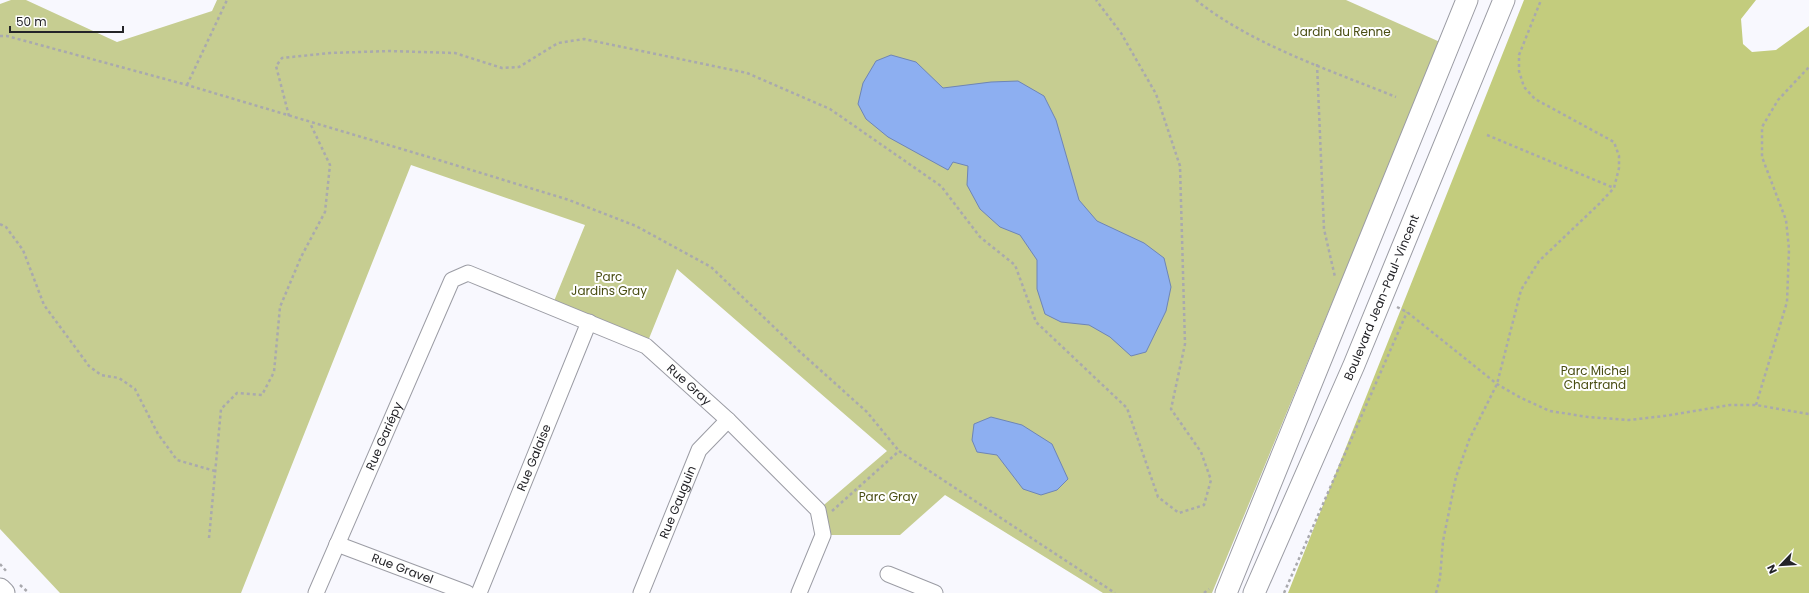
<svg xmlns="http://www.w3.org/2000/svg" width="1809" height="593" font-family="Poppins,sans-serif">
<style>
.green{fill:#c6cd91}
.forest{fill:#c3cc7d}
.water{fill:#8daff1;stroke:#6e85b5}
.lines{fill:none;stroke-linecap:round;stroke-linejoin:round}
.street-casing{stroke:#9b9ca4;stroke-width:17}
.secondary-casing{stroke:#9b9ca4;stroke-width:23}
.path{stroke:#a9a9ae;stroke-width:2.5;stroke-dasharray:3 3;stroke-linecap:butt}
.street{stroke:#fff;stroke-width:15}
.secondary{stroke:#fff;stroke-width:21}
.labels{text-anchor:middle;stroke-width:4;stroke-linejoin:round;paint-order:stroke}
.park-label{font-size:12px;fill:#494d12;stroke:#fff}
.street-label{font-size:12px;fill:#242428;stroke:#fff}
</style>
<rect width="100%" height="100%" fill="#f8f8fe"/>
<!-- green -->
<path class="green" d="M 11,0 L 26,0 L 117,42 L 212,11 L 217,0 L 1346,0 L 1440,42 L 1212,593 L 1103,593 L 945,495 L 900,535 L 823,535 L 818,510 L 887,451 L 677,269 L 646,346 L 552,306 L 585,225 L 411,165 L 241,593 L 60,593 L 0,529 L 0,4 Z"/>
<!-- forest -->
<path class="forest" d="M 1524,0 L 1756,0 L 1741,19 L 1743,44 L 1752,52 L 1776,50 L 1809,26 L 1809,593 L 1288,593 Z"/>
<!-- water -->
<path class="water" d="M 891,55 L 916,62 L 943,88 L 991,82 L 1018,81 L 1044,96 L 1056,120 L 1079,200 L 1097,221 L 1144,243 L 1164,258 L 1171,287 L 1166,311 L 1146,352 L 1131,356 L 1110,337 L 1089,325 L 1061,322 L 1045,314 L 1037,289 L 1037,260 L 1020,235 L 1000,227 L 980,209 L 967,185 L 968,166 L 953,162 L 948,170 L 888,137 L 866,119 L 858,104 L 863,83 L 876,61 Z
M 991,417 L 1022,425 L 1052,444 L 1068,479 L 1057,490 L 1041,495 L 1023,489 L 997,455 L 977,452 L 972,440 L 974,424 Z"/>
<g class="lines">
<defs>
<g id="street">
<path id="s1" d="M 337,544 L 467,593"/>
<path d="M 888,574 L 935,593"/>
<path id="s2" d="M 316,593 L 452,280 L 468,273 L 646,346 L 728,420 L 818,510 L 823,535 L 799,593"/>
<path id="s3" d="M 479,593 L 589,322"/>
<path id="s4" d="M 641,593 L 699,450 L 728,420"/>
</g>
<g id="secondary">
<path d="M 0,589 L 4,593"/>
<path d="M 1226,593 L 1467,0"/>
<path id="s5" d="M 1254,593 L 1354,365 L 1504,0"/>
</g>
</defs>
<!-- street casing -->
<use href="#street" class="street-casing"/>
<!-- secondary casing -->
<use href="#secondary" class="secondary-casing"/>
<!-- path -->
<path class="path" d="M 1196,0 C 1252,45 1330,70 1396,97
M 0,36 L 7,36 L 187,85 L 442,161 L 569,200 L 636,226 L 711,267 L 798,350 L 867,412 L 899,451
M 1317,64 L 1324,229 L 1335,277
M 187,85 L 227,0
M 289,116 L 276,66 L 282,58 L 330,53 L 389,51 L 455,53 L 502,68 L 519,67 L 558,43 L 584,39 L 747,73 L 830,109 L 941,186 L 980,237 L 1015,265 L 1036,322 L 1127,408 L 1158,497 L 1179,513 L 1204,505 L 1211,480 L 1201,452 L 1171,409 L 1185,344 L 1180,166 L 1156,94 L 1121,33 L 1096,0
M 1487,135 L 1614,188
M 0,224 L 6,227 L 23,250 L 44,305 L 89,366 L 101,375 L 119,378 L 135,389 L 158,434 L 177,460 L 215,471
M 1397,307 L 1407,312 L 1497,384 L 1521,398 L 1550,411 L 1588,417 L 1629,420 L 1664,416 L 1730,405 L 1756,405 L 1809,414
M 1756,405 L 1787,302 L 1789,249 L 1786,220 L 1762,157 L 1762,127 L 1778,100 L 1809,67
M 832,511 L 899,451 L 1115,593
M 209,538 L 221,409 L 237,393 L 262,395 L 274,372 L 280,307 L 301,257 L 325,212 L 330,165 L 310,123
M 0,564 L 7,572
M 20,585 L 29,593
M 1204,593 L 1209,589
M 1284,593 L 1407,312
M 1436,593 L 1440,578 L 1443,541 L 1456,477 L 1469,440 L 1497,384 L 1521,290 L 1539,261 L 1599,204 L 1614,188 L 1619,168 L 1619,156 L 1614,142 L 1535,99 L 1524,87 L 1519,71 L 1519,55 L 1541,0"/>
<!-- street -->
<use href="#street" class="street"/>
<!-- secondary -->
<use href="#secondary" class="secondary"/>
</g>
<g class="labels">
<!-- park labels -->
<g class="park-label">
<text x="1342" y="36">Jardin du Renne</text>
<text x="609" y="281">Parc<tspan x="609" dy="14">Jardins Gray</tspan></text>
<text x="1595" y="375">Parc Michel<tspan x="1595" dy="14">Chartrand</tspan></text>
<text x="888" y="501">Parc Gray</text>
</g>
<!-- street labels -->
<g class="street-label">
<text dy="4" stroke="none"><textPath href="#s5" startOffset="322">Boulevard Jean-Paul-Vincent</textPath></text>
<text dy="4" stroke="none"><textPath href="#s2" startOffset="609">Rue Gray</textPath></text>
<text dy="4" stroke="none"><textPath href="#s2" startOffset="171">Rue Gariépy</textPath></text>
<text dy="4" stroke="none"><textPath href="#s3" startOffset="146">Rue Galaise</textPath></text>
<text dy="4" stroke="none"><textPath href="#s4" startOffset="98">Rue Gauguin</textPath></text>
<text dy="4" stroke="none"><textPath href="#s1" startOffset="70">Rue Gravel</textPath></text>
</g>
</g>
<!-- north arrow -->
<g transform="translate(1781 565) rotate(245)" stroke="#ffffff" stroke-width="3" paint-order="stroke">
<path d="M0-3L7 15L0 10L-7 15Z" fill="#242428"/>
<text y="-6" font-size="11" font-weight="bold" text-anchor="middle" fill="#242428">N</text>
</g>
<!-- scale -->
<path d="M10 26v6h113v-6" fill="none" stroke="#242428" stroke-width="2"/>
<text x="16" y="26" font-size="12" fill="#242428" stroke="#ffffff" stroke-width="3" paint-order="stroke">50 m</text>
</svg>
